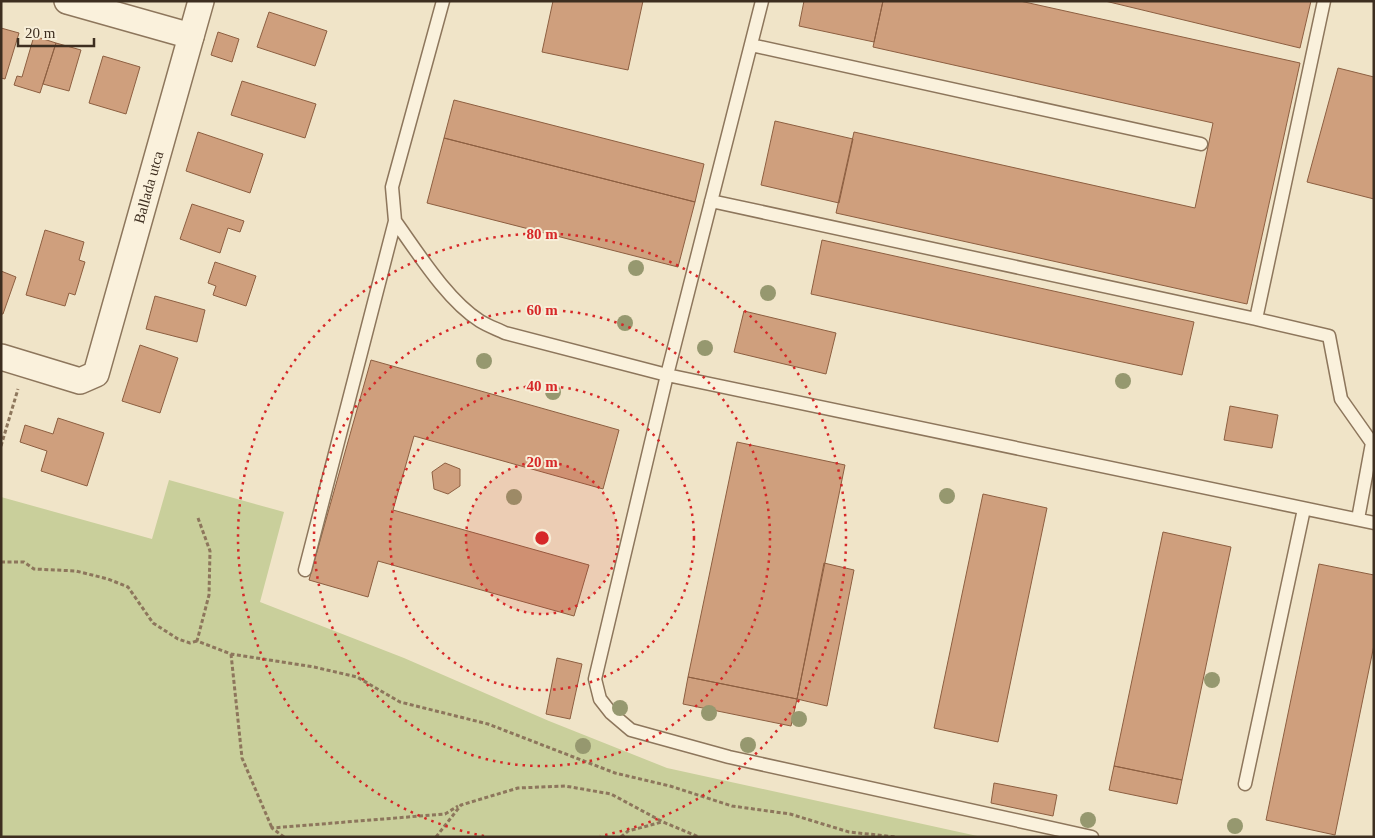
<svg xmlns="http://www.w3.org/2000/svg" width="1375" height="838" font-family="'Times New Roman',serif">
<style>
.green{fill:#c9cf9b}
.building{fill:#cf9f7d;stroke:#8d5f41}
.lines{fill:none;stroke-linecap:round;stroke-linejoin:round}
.lane-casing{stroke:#8d765c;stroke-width:15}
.street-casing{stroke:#8d765c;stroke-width:28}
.path{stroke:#8d765c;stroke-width:3;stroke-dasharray:4 2.5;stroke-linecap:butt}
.lane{stroke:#faf1dc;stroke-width:12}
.street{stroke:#faf1dc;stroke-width:25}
.tree{fill:#96986f}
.ring{fill:none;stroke:#d62828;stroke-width:2.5;stroke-dasharray:2.5 5}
.labels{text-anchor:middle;stroke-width:4;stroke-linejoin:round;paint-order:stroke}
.street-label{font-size:15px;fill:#3d2e20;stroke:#f7eed8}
.centre{fill:#d62828;stroke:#f7eed8;stroke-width:2.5}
.ring-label{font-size:15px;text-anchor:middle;font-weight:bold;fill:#d62828;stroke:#f7eed8;stroke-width:4;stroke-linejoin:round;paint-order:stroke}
</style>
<rect width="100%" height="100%" fill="#f0e4c8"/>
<!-- green -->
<path class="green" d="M 169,480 L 284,512 L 260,602 L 404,658 L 549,721 L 667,768 L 982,837 L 1,837 L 1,497 L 152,539 Z"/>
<!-- building -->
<path class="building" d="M 553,1 L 643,1 L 628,70 L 542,52 Z
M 804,1 L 883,1 L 874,42 L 799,26 Z
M 883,1 L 1020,1 L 1300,63 L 1247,304 L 836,213 L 854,132 L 1195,208 L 1213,123 L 873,47 Z
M 1105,1 L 1311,1 L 1300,48 Z
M 269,12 L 327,31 L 315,66 L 257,47 Z
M 1,28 L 19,33 L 5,79 L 1,78 Z
M 218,32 L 239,39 L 232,62 L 211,55 Z
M 34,36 L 56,43 L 40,93 L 14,85 L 17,76 L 22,77 Z
M 56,43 L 81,50 L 69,91 L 43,84 Z
M 103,56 L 140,67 L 126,114 L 89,103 Z
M 1338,68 L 1374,77 L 1374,199 L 1307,182 Z
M 242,81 L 316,104 L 305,138 L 231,115 Z
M 454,100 L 704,164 L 695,202 L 444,138 Z
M 775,121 L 853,139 L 839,203 L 761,185 Z
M 198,132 L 263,154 L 250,193 L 186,171 Z
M 444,138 L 695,202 L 678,267 L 427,203 Z
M 192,204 L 244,221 L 240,232 L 228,228 L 220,253 L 180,239 Z
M 45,230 L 84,242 L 79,260 L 85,262 L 75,295 L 69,293 L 65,306 L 26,295 Z
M 822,240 L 1194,322 L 1182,375 L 811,294 Z
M 215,262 L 256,276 L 246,306 L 213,295 L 216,286 L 208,283 Z
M 1,271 L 16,277 L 3,314 L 1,314 Z
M 155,296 L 205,310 L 197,342 L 146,329 Z
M 744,311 L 836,333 L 826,374 L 734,352 Z
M 140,345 L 178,358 L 160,413 L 122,401 Z
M 371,360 L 619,430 L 603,489 L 414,436 L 393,510 L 589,565 L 574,616 L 378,561 L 368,597 L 309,580 Z
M 1230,406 L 1278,415 L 1272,448 L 1224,440 Z
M 58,418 L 104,433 L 87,486 L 41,471 L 47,451 L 20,442 L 25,425 L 53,434 Z
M 737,442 L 845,465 L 797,699 L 688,677 Z
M 445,463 L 460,469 L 460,486 L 448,494 L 434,489 L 432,472 Z
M 983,494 L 1047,508 L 998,742 L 934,728 Z
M 1163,532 L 1231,547 L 1182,780 L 1114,766 Z
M 824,563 L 854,570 L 827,706 L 797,699 Z
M 1319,564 L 1374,575 L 1374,645 L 1335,835 L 1266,820 Z
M 557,658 L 582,664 L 570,719 L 546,714 Z
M 688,677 L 797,699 L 791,726 L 683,704 Z
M 1114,766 L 1182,780 L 1177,804 L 1109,790 Z
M 994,783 L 1057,795 L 1053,816 L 991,803 Z"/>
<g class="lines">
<defs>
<path id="lane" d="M 762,1 L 667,375 L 595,679 L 600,699 L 611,713 L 631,730 L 729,757 L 1092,837
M 1324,1 L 1256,319 L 1329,336 L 1341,399 L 1372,443 L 1358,519
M 751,45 L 1201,144
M 711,201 L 1256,319
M 395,221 C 418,253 447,300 480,321 C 488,326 497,329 505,333 L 667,375 L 1374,523
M 305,570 L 395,221 L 392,187 L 443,1
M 1245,784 L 1304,509"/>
<g id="street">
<path d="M 67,1 L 191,36"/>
<path id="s1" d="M 1,357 L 80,381 L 96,374 L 201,1"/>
</g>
</defs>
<!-- lane casing -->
<use href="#lane" class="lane-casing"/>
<!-- street casing -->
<use href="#street" class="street-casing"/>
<!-- path -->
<path class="path" d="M 1,446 L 18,389
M 198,518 L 210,551 L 209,595 L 197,641 L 231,654 L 314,667 L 357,677 L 400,702 L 488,724 L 615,773 L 670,786 L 732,806 L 790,814 L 849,832 L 896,837
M 1,562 L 24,562 L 34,569 L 76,571 L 108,579 L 128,587 L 153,623 L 178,639 L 190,643 L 197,641
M 231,654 L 242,758 L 272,828
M 284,837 L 272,828 L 445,814 L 458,806
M 436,837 L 461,805 L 518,788 L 565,786 L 611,794 L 663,822 L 699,837
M 621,837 L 628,831 L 662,822"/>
<!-- lane -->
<use href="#lane" class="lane"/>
<!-- street -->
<use href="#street" class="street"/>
</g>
<!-- trees -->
<g class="tree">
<circle cx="636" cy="268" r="8"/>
<circle cx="768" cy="293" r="8"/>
<circle cx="625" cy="323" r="8"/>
<circle cx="705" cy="348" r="8"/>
<circle cx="484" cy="361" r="8"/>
<circle cx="1123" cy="381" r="8"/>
<circle cx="553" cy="392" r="8"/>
<circle cx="947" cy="496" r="8"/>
<circle cx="514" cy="497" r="8"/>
<circle cx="1212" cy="680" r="8"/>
<circle cx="620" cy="708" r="8"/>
<circle cx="709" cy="713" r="8"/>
<circle cx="799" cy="719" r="8"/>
<circle cx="748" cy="745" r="8"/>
<circle cx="583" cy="746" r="8"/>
<circle cx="1088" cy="820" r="8"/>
<circle cx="1235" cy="826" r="8"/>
</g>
<!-- distance rings -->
<circle cx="542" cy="538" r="76" fill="#d62828" fill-opacity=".12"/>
<g class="ring">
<circle cx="542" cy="538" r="76"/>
<circle cx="542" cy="538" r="152"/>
<circle cx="542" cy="538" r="228"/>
<path d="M484 836A304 304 0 1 1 600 836"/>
</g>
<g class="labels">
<!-- street labels -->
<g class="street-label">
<text dy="5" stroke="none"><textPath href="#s1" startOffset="294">Ballada utca</textPath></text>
</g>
</g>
<circle cx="542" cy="538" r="8" class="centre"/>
<g class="ring-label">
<text x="542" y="239">80 m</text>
<text x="542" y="315">60 m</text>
<text x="542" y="391">40 m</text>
<text x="542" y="467">20 m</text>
</g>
<!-- border -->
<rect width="1375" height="838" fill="none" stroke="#3d2e20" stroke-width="5"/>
<!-- scale -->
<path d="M18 38v8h76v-8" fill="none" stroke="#3d2e20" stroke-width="2.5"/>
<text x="25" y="38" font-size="15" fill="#3d2e20" stroke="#f7eed8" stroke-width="4" paint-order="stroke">20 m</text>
</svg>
